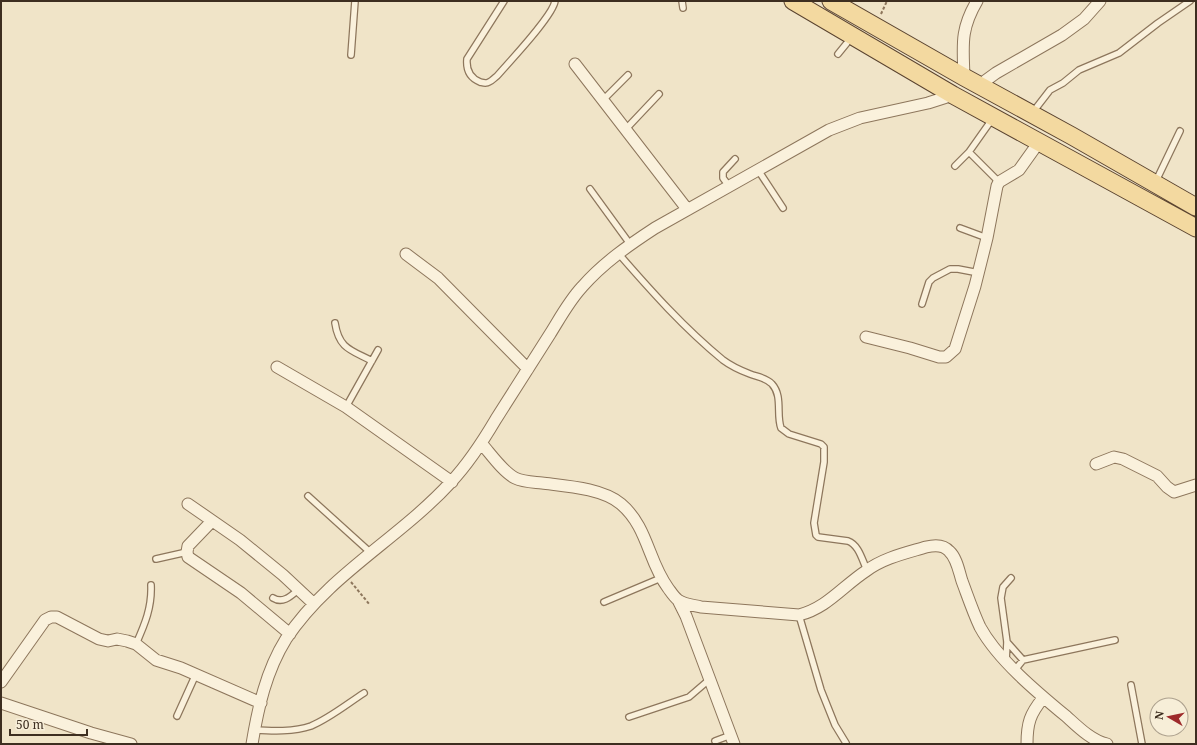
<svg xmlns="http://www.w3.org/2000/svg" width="1197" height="745" font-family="'Noto Serif',serif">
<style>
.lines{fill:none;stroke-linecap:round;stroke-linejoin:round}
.service-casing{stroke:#8d765c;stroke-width:8}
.minor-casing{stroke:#8d765c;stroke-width:13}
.primary-casing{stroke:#5b4430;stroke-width:19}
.path{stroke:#8d765c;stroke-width:2;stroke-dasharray:3 2;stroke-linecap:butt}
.service{stroke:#faf1dc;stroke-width:5.5}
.minor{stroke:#faf1dc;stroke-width:11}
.primary{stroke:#f3d9a0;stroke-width:17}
</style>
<rect width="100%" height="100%" fill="#f0e4c8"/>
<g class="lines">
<defs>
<path id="service" d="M 504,1 L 467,59 C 466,70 470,78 480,82 C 484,83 486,84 489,82 C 492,81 494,78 497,76 C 509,62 553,16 555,1
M 682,1 L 683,8
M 838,54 L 851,38
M 351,55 L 355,1
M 602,101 L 628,75
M 1033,112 L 1050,90 L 1063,83 L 1079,70 L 1119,53 L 1158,23 L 1190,1
M 625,130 L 659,94
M 969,152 L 993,118
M 955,166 L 969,152 L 999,182
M 758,170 L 783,208
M 1156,181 L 1180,131
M 729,186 L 723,178 L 723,172 L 735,159
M 590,189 L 630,244
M 960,228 L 987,238
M 618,253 C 651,291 684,328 723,360 C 731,366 742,371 750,374 C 758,377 767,378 772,384 C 783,396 776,415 781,428 L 789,434 L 821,444 L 824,447 L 824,462 L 814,523 L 816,535 L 818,537 L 848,541 C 859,545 862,560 867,570
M 922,304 L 929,282 L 933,278 L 950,269 L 958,269 L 979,273
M 335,323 C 339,349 351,350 372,361
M 346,407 L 378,350
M 308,496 L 371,553
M 156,559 L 187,552
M 273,598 C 283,604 291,596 298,590
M 604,602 L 661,578
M 799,615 L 821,690 L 835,725 L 846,743
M 1007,642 L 1023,660
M 136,644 C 145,624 152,607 151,585
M 1006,661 L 1007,642 L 1001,598 L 1003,587 L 1011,578
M 1015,670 L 1023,660 L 1115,640
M 1131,685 L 1142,744
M 177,716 L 196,674
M 629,717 L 689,697 L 710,679
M 254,730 C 272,731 294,732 311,726 C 330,718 347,704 364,693
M 715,741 L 731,735"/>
<path id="minor" d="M 575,64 L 687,209
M 964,77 C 963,45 960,30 977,1
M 982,87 L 985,81 L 996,73 L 1062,35 L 1084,19 L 1100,1
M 406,254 L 438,278 L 528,369
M 866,337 L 910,348 L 939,357 L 946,357 L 955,349 L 975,286 L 987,238 L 997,186 L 999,182 L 1019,170 L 1039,142
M 277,367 L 346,407 L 452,482
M 481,443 C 490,453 503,472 515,478 C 523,482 533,482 542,483 C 565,486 602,488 621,504 C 648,527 648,561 668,588 C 671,592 674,597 678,600 C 685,605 694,605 701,607 L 799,615 C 827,608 843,586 866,571 C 883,558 906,553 926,547 C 934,545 943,544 949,551 C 957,558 959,572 962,581 C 968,597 973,612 980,627 C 998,660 1038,693 1067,717 C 1078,727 1092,741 1107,744
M 1096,464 L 1114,457 L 1123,459 L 1157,476 L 1167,487 L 1174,492 L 1196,485
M 188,504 L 240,540 L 283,575 L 314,604
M 212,521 L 188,546 L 187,552 L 188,557 L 241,593 L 290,634
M 678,600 L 686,616 L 734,744
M 1,682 L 45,620 L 51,617 L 57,617 L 99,639 L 108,641 L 117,639 L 127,641 L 136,644 L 156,660 L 181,668 L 261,703
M 1,703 L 91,733 L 131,744
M 252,744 C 258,708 266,671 286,639 C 328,575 400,538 451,482 C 468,464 483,441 496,419 C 514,391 532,362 550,334 C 560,318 569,301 582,287 C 603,263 629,245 655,228 L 829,130 L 860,118 L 928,103 L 953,95
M 1027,744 C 1027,723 1030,714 1043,698"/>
<path id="primary" d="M 793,1 L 953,95 L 1196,228
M 831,1 L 964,77 L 1072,136 L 1196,207"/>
</defs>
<!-- service casing -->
<use href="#service" class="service-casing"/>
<!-- minor casing -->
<use href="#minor" class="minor-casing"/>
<!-- primary casing -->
<use href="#primary" class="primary-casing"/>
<!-- path -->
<path class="path" d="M 881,14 L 887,1
M 351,582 L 370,605"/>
<!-- service -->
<use href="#service" class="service"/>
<!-- minor -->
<use href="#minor" class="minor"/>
<!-- primary -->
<use href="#primary" class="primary"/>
</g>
<!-- border -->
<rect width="1197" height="745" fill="none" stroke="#3d2e20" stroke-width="4"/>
<!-- north arrow -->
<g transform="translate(1169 717) rotate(279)"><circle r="19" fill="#f7eed8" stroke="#ada18e"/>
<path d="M0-3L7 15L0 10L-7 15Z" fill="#9e2a2b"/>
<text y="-6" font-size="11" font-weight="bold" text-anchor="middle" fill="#3d2e20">N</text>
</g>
<!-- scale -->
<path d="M10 729v6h77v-6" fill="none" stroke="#3d2e20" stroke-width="2"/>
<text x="16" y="729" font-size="12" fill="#3d2e20" stroke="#f7eed8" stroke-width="3" paint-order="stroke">50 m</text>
</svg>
